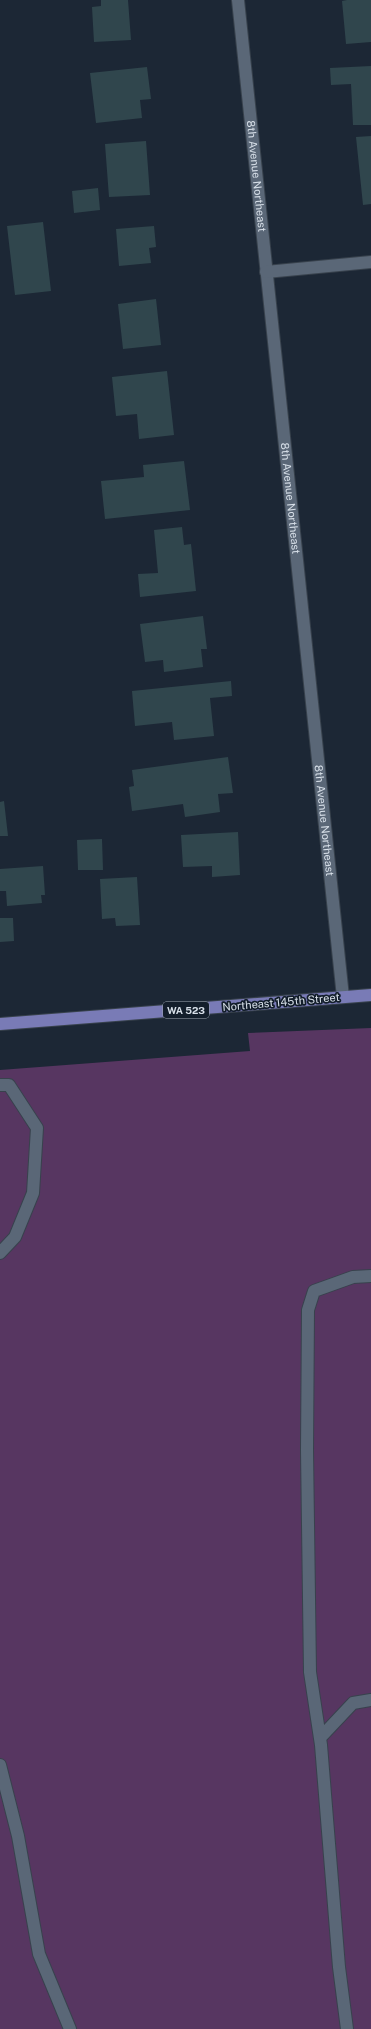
<svg xmlns="http://www.w3.org/2000/svg" width="371" height="2029" font-family="'Public Sans',sans-serif">
<style>
.green{fill:#573661}
.building{fill:#30464d}
.lines{fill:none;stroke-linecap:round;stroke-linejoin:round}
.service-casing{stroke:#38424d;stroke-width:14}
.minor-casing{stroke:#38424d;stroke-width:14}
.primary-casing{stroke:#38424d;stroke-width:14}
.service{stroke:#5a6777;stroke-width:12}
.minor{stroke:#5a6777;stroke-width:12}
.primary{stroke:#797bb6;stroke-width:12}
.labels{text-anchor:middle;stroke-width:3.5;stroke-linejoin:round;paint-order:stroke}
.shield{fill:#131e2b;stroke:#9da6b0;stroke-width:1}
.shield-label{font-size:10px;font-weight:bold;fill:#d8e0e9}
.street-label{font-size:11px;fill:#d8e0e9;stroke:#131e2b}
</style>
<rect width="100%" height="100%" fill="#1c2735"/>
<!-- green -->
<path class="green" d="M 371,1028 L 371,2029 L 0,2029 L 0,1070 L 250,1051 L 248,1033 Z"/>
<!-- building -->
<path class="building" d="M 101,0 L 128,0 L 131,40 L 94,42 L 92,7 L 101,6 Z
M 347,0 L 371,0 L 371,42 L 346,44 L 342,1 Z
M 371,66 L 371,125 L 353,125 L 351,84 L 331,85 L 330,68 Z
M 147,67 L 151,99 L 140,100 L 142,118 L 96,123 L 90,73 Z
M 371,136 L 371,204 L 363,205 L 356,137 Z
M 146,141 L 150,195 L 109,197 L 105,144 Z
M 98,188 L 100,210 L 74,213 L 72,191 Z
M 43,222 L 51,291 L 15,295 L 7,226 Z
M 154,226 L 156,247 L 149,248 L 151,263 L 119,266 L 116,229 Z
M 156,299 L 161,345 L 123,349 L 118,304 Z
M 167,371 L 174,435 L 139,439 L 137,414 L 116,416 L 112,377 Z
M 184,461 L 190,510 L 105,519 L 101,481 L 144,477 L 143,465 Z
M 182,527 L 184,545 L 191,544 L 196,591 L 140,597 L 138,574 L 158,573 L 154,530 Z
M 203,616 L 207,649 L 201,649 L 203,667 L 164,672 L 163,660 L 145,662 L 140,624 Z
M 231,681 L 232,696 L 210,698 L 214,736 L 174,740 L 172,722 L 135,726 L 132,691 Z
M 228,757 L 233,793 L 218,794 L 220,812 L 185,817 L 183,804 L 132,811 L 129,787 L 134,786 L 132,770 Z
M 4,801 L 8,836 L 0,836 L 0,802 Z
M 238,832 L 240,875 L 212,877 L 212,866 L 183,867 L 181,835 Z
M 102,839 L 103,870 L 78,870 L 77,840 Z
M 43,866 L 45,895 L 41,895 L 42,903 L 7,906 L 6,891 L 0,891 L 0,869 Z
M 137,877 L 140,925 L 116,926 L 115,918 L 102,919 L 100,879 Z
M 0,918 L 13,918 L 14,941 L 0,942 Z"/>
<g class="lines">
<defs>
<path id="service" d="M 0,1085 L 9,1085 L 37,1128 L 33,1193 L 15,1237 L 0,1253
M 320,1738 L 353,1703 L 371,1700
M 0,1765 L 18,1836 L 39,1954 L 70,2029
M 347,2029 L 339,1967 L 321,1745 L 310,1672 L 307,1450 L 308,1310 L 314,1291 L 353,1277 L 371,1276"/>
<g id="minor">
<path id="s1" d="M 238,0 L 343,997"/>
<path d="M 266,272 L 371,262"/>
</g>
<path id="primary" d="M 0,1024 L 371,995"/>
</defs>
<!-- service casing -->
<use href="#service" class="service-casing"/>
<!-- minor casing -->
<use href="#minor" class="minor-casing"/>
<!-- primary casing -->
<use href="#primary" class="primary-casing"/>
<!-- service -->
<use href="#service" class="service"/>
<!-- minor -->
<use href="#minor" class="minor"/>
<!-- primary -->
<use href="#primary" class="primary"/>
</g>
<g class="labels">
<!-- shield labels -->
<rect class="shield" x="163" y="1002" width="46" height="16" rx="3"/>
<g class="shield-label">
<text x="186" y="1014">WA 523</text>
</g>
<!-- street labels -->
<g class="street-label">
<text dy="4" stroke="none"><textPath href="#s1" startOffset="177">8th Avenue Northeast</textPath></text>
<text dy="4" stroke="none"><textPath href="#s1" startOffset="501">8th Avenue Northeast</textPath></text>
<text dy="4" stroke="none"><textPath href="#s1" startOffset="825">8th Avenue Northeast</textPath></text>
<text transform="translate(281 1002) rotate(-5)" y="4">Northeast 145th Street</text>
</g>
</g>
</svg>
